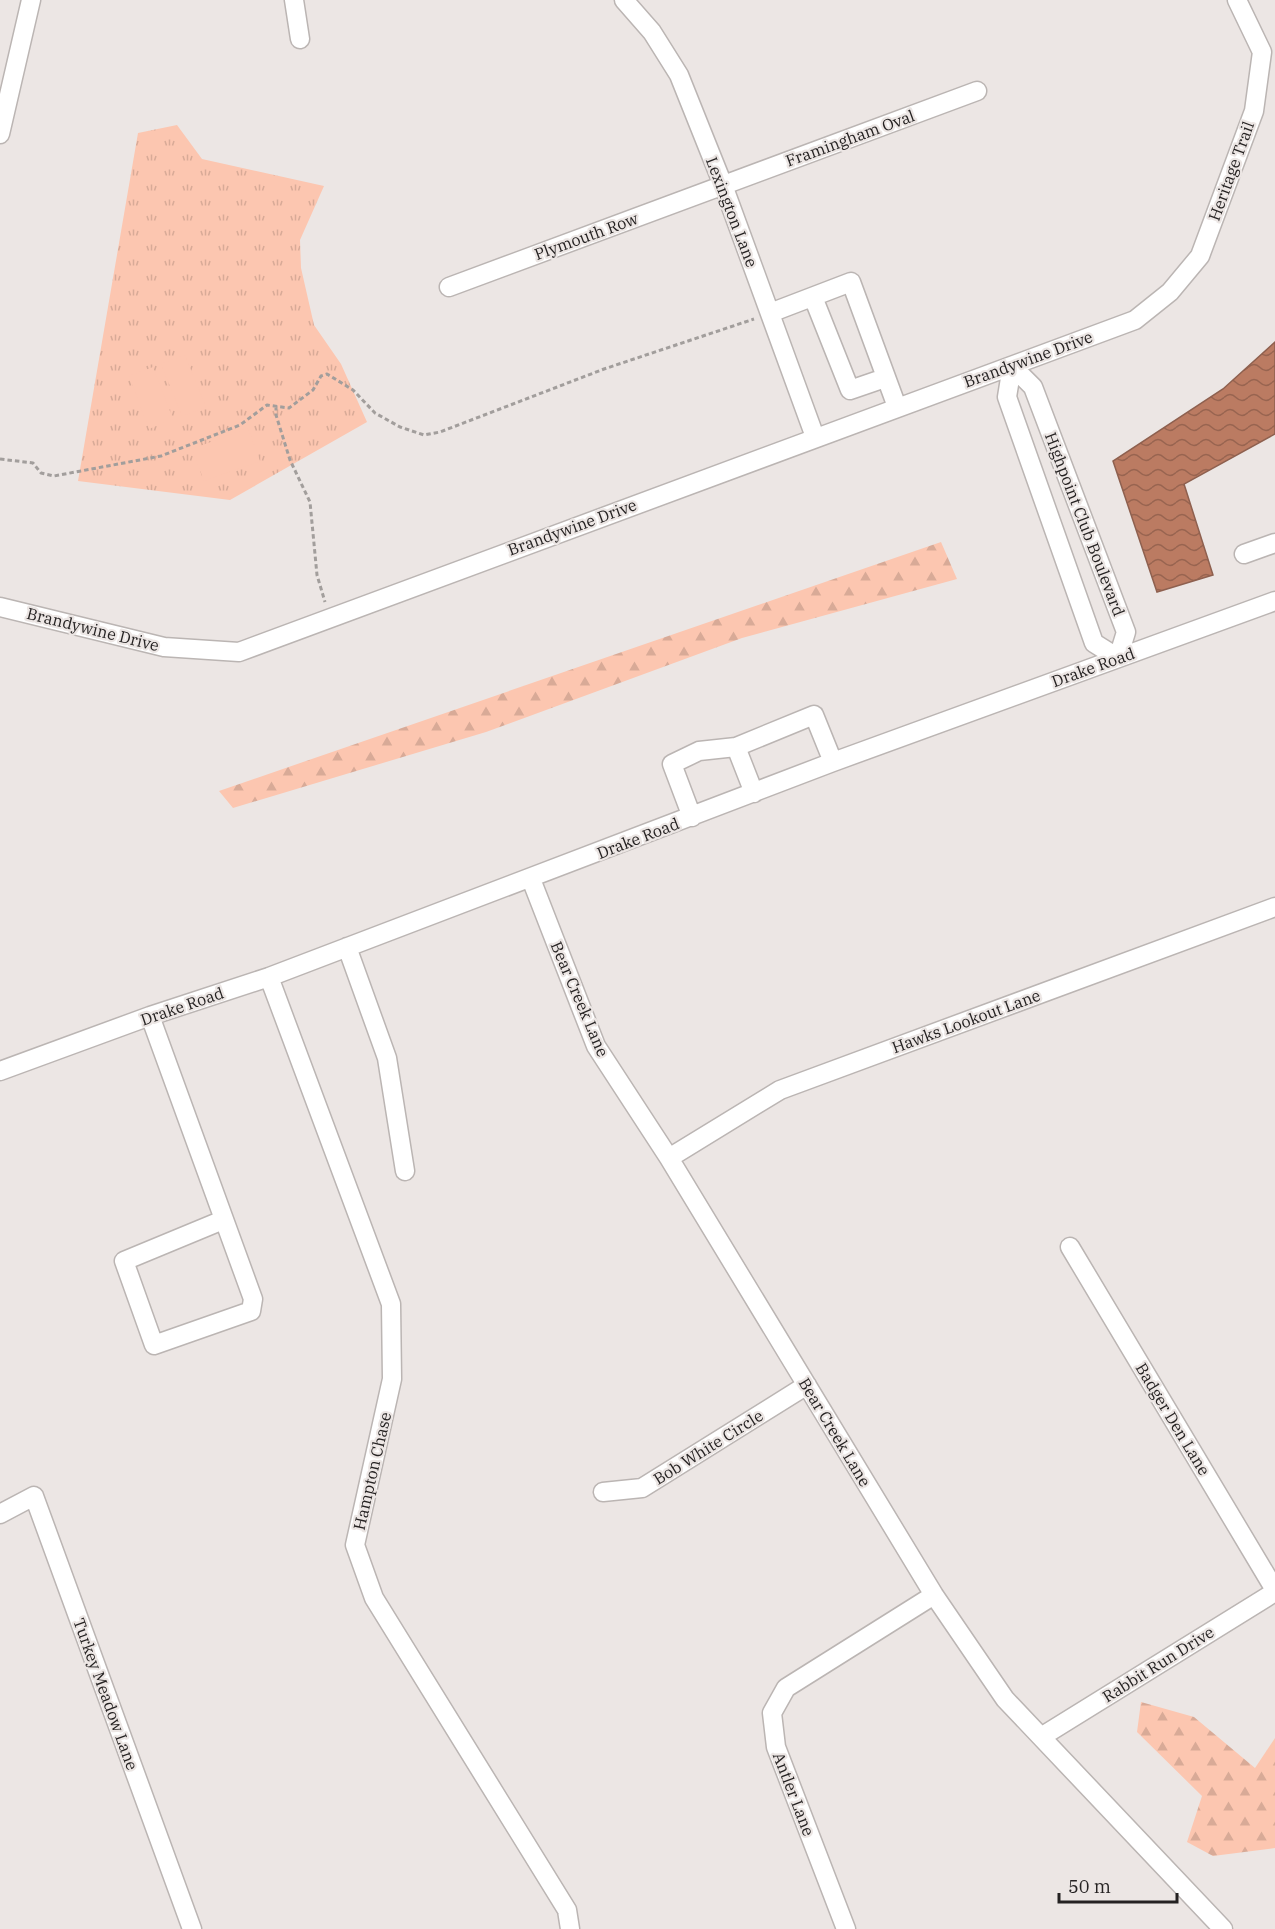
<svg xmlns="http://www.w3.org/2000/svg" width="1275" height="1929" font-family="'IBM Plex Serif',serif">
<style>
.grass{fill:url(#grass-tufts)}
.forest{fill:url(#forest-firs)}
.pitch{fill:#fcc6b0}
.water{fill:url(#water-waves);stroke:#8e604f;stroke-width:1.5}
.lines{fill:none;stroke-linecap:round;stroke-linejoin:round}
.minor-casing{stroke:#bbb5b3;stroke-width:21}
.path{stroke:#a29e9c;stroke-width:3;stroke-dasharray:4.5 3;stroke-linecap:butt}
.minor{stroke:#fff;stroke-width:18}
.labels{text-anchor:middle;stroke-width:4.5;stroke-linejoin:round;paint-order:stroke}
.street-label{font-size:16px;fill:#252222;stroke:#ece6e4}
</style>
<defs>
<pattern id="grass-tufts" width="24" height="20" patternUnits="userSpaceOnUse" patternTransform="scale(1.5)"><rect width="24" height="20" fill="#fcc6b0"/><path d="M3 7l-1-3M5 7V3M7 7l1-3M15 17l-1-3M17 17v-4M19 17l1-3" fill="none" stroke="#d8aa97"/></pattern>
<pattern id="forest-firs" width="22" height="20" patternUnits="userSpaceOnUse" patternTransform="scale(1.5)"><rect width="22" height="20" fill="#fcc6b0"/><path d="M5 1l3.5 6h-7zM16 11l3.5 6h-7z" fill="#d8aa97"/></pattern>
<pattern id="water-waves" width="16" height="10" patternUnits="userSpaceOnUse" patternTransform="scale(1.5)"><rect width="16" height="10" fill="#bb7b62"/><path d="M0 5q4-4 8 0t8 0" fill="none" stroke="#986450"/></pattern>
</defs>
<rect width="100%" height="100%" fill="#ece6e4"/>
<!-- grass -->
<path class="grass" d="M 177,125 L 202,159 L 324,186 L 300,240 L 301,268 L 314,325 L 341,364 L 367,422 L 230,500 L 78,481 L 138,133 Z"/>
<!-- forest -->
<path class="forest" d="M 941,542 L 957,579 L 742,638 L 486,732 L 233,808 L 219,791 Z
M 1141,1702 L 1194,1717 L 1255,1768 L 1275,1738 L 1275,1848 L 1213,1856 L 1187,1842 L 1202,1796 L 1137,1732 Z"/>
<!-- pitch -->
<path class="pitch" d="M 185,355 L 206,407 L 182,416 L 161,364 Z
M 153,367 L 173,419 L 149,429 L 129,376 Z
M 248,428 L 260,461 L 204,481 L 192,449 Z"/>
<!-- water -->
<path class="water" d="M 1275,342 L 1275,434 L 1184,484 L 1213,575 L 1157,592 L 1113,461 L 1223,389 Z"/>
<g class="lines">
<defs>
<path id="minor" d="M 294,0 L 300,39
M 624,0 L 652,32 L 679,75 L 723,185 L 815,437
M 0,134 L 31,0
M 449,287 L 977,91
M 813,297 L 850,390 L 885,378
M 770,313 L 851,282 L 897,407
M 1012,366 L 1033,387 L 1126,632 L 1118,658 L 1094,643 L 1007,397 Z
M 1244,554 L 1275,543
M 0,607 L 164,647 L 239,652 L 1135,320 L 1170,292 L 1200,256 L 1254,111 L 1262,52 L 1237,0
M 754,793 L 736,747 L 814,715 L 833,762
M 692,817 L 672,764 L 699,751 L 736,747
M 531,879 L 596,1046 L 669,1158 L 934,1595 L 1005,1699 L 1223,1929
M 347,947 L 387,1058 L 405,1171
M 269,977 L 391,1304 L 392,1379 L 355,1545 L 374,1598 L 567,1910 L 570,1929
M 150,1016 L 253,1299 L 251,1311 L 154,1345 L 124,1261 L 223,1220
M 0,1071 L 150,1016 L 269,977 L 833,762 L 1275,601
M 669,1158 L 780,1090 L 1275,907
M 1070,1247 L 1275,1590
M 603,1492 L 642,1488 L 807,1385
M 0,1514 L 34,1496 L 192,1929
M 1041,1737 L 1275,1592
M 846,1929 L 776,1747 L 772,1713 L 786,1688 L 934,1595"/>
</defs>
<!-- minor casing -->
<use href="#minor" class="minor-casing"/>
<!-- path -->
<path class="path" d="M 276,406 L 276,415 L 290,460 L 310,502 L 317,575 L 325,602
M 0,459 L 33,463 L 41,473 L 54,476 L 161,456 L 240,425 L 267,405 L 289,408 L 313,390 L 321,376 L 327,374 L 353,390 L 375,413 L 400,427 L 424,435 L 440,432 L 604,369 L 754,319"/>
<!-- minor -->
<use href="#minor" class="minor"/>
</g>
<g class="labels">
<!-- street labels -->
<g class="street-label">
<text transform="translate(850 138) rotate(-20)" y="6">Framingham Oval</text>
<text transform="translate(1231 171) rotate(-70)" y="6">Heritage Trail</text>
<text transform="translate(732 212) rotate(69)" y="6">Lexington Lane</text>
<text transform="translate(586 236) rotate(-20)" y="6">Plymouth Row</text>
<text transform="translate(1028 359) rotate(-20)" y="6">Brandywine Drive</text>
<text transform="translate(1085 524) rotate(69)" y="6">Highpoint Club Boulevard</text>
<text transform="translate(572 527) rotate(-20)" y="6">Brandywine Drive</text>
<text transform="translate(93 629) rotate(14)" y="6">Brandywine Drive</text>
<text transform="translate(1093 667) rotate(-20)" y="6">Drake Road</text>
<text transform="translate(638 838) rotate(-21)" y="6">Drake Road</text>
<text transform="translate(580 999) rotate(67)" y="6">Bear Creek Lane</text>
<text transform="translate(182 1006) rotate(-19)" y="6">Drake Road</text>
<text transform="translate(966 1021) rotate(-20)" y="6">Hawks Lookout Lane</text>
<text transform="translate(1173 1419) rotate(59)" y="6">Badger Den Lane</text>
<text transform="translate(835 1432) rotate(59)" y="6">Bear Creek Lane</text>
<text transform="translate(708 1447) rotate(-32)" y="6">Bob White Circle</text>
<text transform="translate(372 1471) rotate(-77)" y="6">Hampton Chase</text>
<text transform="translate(1158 1664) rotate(-32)" y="6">Rabbit Run Drive</text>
<text transform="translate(106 1694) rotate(70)" y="6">Turkey Meadow Lane</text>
<text transform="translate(794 1794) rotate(69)" y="6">Antler Lane</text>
</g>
</g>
<!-- scale -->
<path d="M1059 1893v9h118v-9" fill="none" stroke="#252222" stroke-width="3"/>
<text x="1068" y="1893" font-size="18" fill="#252222" stroke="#ece6e4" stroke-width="4.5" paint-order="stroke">50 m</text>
</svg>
